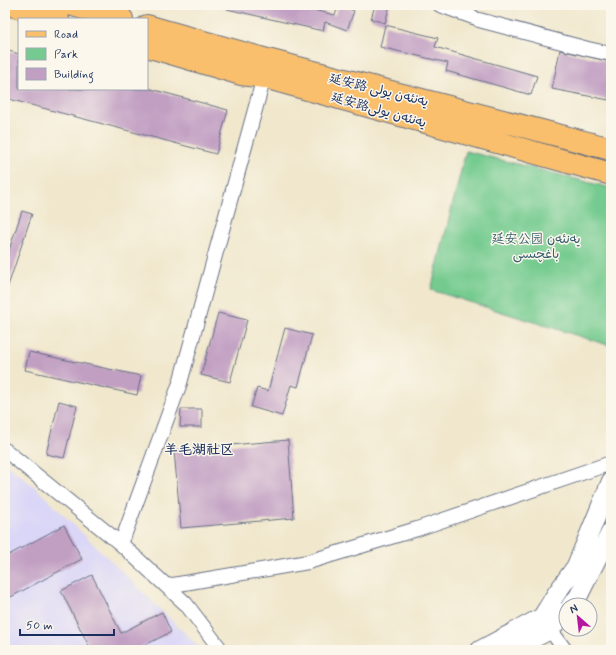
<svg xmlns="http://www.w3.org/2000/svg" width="616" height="655" font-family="Mynerve,'Playpen Sans Arabic','LXGW WenKai TC',sans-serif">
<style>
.built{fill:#dad6f7}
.green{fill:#75cb8f;stroke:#487d76}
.building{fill:#c19fc3}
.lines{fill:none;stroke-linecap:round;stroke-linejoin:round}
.minor-casing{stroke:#666f84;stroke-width:16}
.tertiary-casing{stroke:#666f84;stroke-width:20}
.primary-casing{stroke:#666f84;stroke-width:24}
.minor{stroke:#fff;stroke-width:14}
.tertiary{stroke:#fff;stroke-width:18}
.primary{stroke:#f9bf6d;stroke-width:22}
.labels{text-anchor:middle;stroke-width:3;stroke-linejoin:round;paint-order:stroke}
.street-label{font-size:13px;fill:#1b2f5e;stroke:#fbf7ec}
.park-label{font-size:13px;fill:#365e6d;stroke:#fbf7ec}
.neighbourhood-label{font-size:14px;font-weight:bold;fill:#1b2f5e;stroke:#fbf7ec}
</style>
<rect width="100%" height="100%" fill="#fbf7ec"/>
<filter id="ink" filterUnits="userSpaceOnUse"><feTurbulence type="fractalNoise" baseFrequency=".025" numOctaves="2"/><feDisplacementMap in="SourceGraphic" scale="8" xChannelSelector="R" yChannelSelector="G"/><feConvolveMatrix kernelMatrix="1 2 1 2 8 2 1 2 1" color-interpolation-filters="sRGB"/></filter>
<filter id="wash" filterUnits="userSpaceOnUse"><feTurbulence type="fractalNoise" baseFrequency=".012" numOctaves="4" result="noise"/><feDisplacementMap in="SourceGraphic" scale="16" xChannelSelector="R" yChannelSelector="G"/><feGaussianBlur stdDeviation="0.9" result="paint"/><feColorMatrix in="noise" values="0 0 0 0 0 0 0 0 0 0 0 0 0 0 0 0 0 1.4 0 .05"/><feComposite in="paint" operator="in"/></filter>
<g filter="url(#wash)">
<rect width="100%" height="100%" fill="#f0e7cc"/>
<!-- built -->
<path class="built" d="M 5,464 L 35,487 L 202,650 L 5,650 Z"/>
<!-- green -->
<path class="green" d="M 466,151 L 611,188 L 611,346 L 431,290 Z"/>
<g id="blocks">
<!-- building -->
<path class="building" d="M 227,5 L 291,5 L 335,15 L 339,5 L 354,11 L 347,30 L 325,22 L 323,31 L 227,9 Z
M 375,5 L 390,5 L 385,23 L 371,19 Z
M 385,25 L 438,38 L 435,47 L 537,76 L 531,95 L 446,71 L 448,63 L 380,47 Z
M 5,50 L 19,54 L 19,89 L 151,89 L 228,110 L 216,154 L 5,98 Z
M 560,50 L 611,62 L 611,92 L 609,100 L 552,89 Z
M 22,211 L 32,214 L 7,289 L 5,289 L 5,262 Z
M 218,313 L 247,320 L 230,382 L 201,375 Z
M 285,328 L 312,335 L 298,387 L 291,385 L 282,416 L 251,407 L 257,388 L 268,391 Z
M 29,352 L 141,376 L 137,395 L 25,370 Z
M 59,401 L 77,406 L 64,458 L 46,454 Z
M 181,409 L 202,409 L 202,427 L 180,427 Z
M 288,440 L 294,518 L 181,528 L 174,450 Z
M 64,525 L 82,559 L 5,600 L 5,557 Z
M 92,575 L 121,633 L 162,612 L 171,632 L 135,650 L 91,650 L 61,591 Z"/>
</g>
</g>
<g filter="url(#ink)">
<use href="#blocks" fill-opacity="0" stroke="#666f84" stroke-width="1"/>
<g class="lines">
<defs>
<path id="minor" d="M 440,5 L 473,17
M 479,20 L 588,49 L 611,54
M 5,450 L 121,544 L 186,604 L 221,650
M 121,544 L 180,383 L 264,77
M 167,586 L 308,562 L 417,529 L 611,463
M 544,621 L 565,650"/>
<path id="tertiary" d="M 571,605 L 578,597 L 611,531
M 480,650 L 542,617 L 556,594 L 576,566 L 611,481
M 512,650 L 550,630 L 566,611"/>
<path id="primary" d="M 11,5 L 58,19
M 72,5 L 122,19
M 147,26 L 264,59 L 611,149
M 147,46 L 241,74 L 264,77 L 611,174"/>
</defs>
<!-- minor casing -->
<use href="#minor" class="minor-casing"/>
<!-- tertiary casing -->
<use href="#tertiary" class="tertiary-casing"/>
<!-- primary casing -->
<use href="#primary" class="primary-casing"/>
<!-- minor -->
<use href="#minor" class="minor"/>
<!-- tertiary -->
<use href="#tertiary" class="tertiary"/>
<!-- primary -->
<use href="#primary" class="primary"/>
</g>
</g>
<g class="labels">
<!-- street labels -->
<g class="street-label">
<text transform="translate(379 89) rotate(14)" y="5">延安路 يەنئەن يولى</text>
<text transform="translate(379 109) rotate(16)" y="5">延安路يەنئەن يولى</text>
</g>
<!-- park labels -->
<g class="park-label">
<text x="536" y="243">延安公园 يەنئەن<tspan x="536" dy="15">باغچىسى</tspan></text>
</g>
<!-- neighbourhood labels -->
<g class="neighbourhood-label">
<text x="199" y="454">羊毛湖社区</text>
</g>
</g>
<!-- margin -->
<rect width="616" height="655" fill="none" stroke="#fbf7ec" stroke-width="20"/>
<!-- legend -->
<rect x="18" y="18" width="130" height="72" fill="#fbf7ec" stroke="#a1a7b3"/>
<rect x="26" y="31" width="20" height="6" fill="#f9bf6d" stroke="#a1a7b3"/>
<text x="54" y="38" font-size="12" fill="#1b2f5e">Road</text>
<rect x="26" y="48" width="20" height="12" fill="#75cb8f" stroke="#a1a7b3"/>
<text x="54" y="58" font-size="12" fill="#1b2f5e">Park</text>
<rect x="26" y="68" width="20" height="12" fill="#c19fc3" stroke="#a1a7b3"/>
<text x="54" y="78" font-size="12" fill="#1b2f5e">Building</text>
<!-- north arrow -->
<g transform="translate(578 617) rotate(332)"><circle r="19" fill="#fbf7ec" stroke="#a1a7b3"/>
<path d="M0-3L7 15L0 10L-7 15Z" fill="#b5179e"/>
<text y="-6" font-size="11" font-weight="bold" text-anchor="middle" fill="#1b2f5e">N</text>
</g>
<!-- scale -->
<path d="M20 629v6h94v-6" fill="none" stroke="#1b2f5e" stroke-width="2"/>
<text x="26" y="629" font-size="12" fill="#1b2f5e" stroke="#fbf7ec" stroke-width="3" paint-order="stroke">50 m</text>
</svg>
